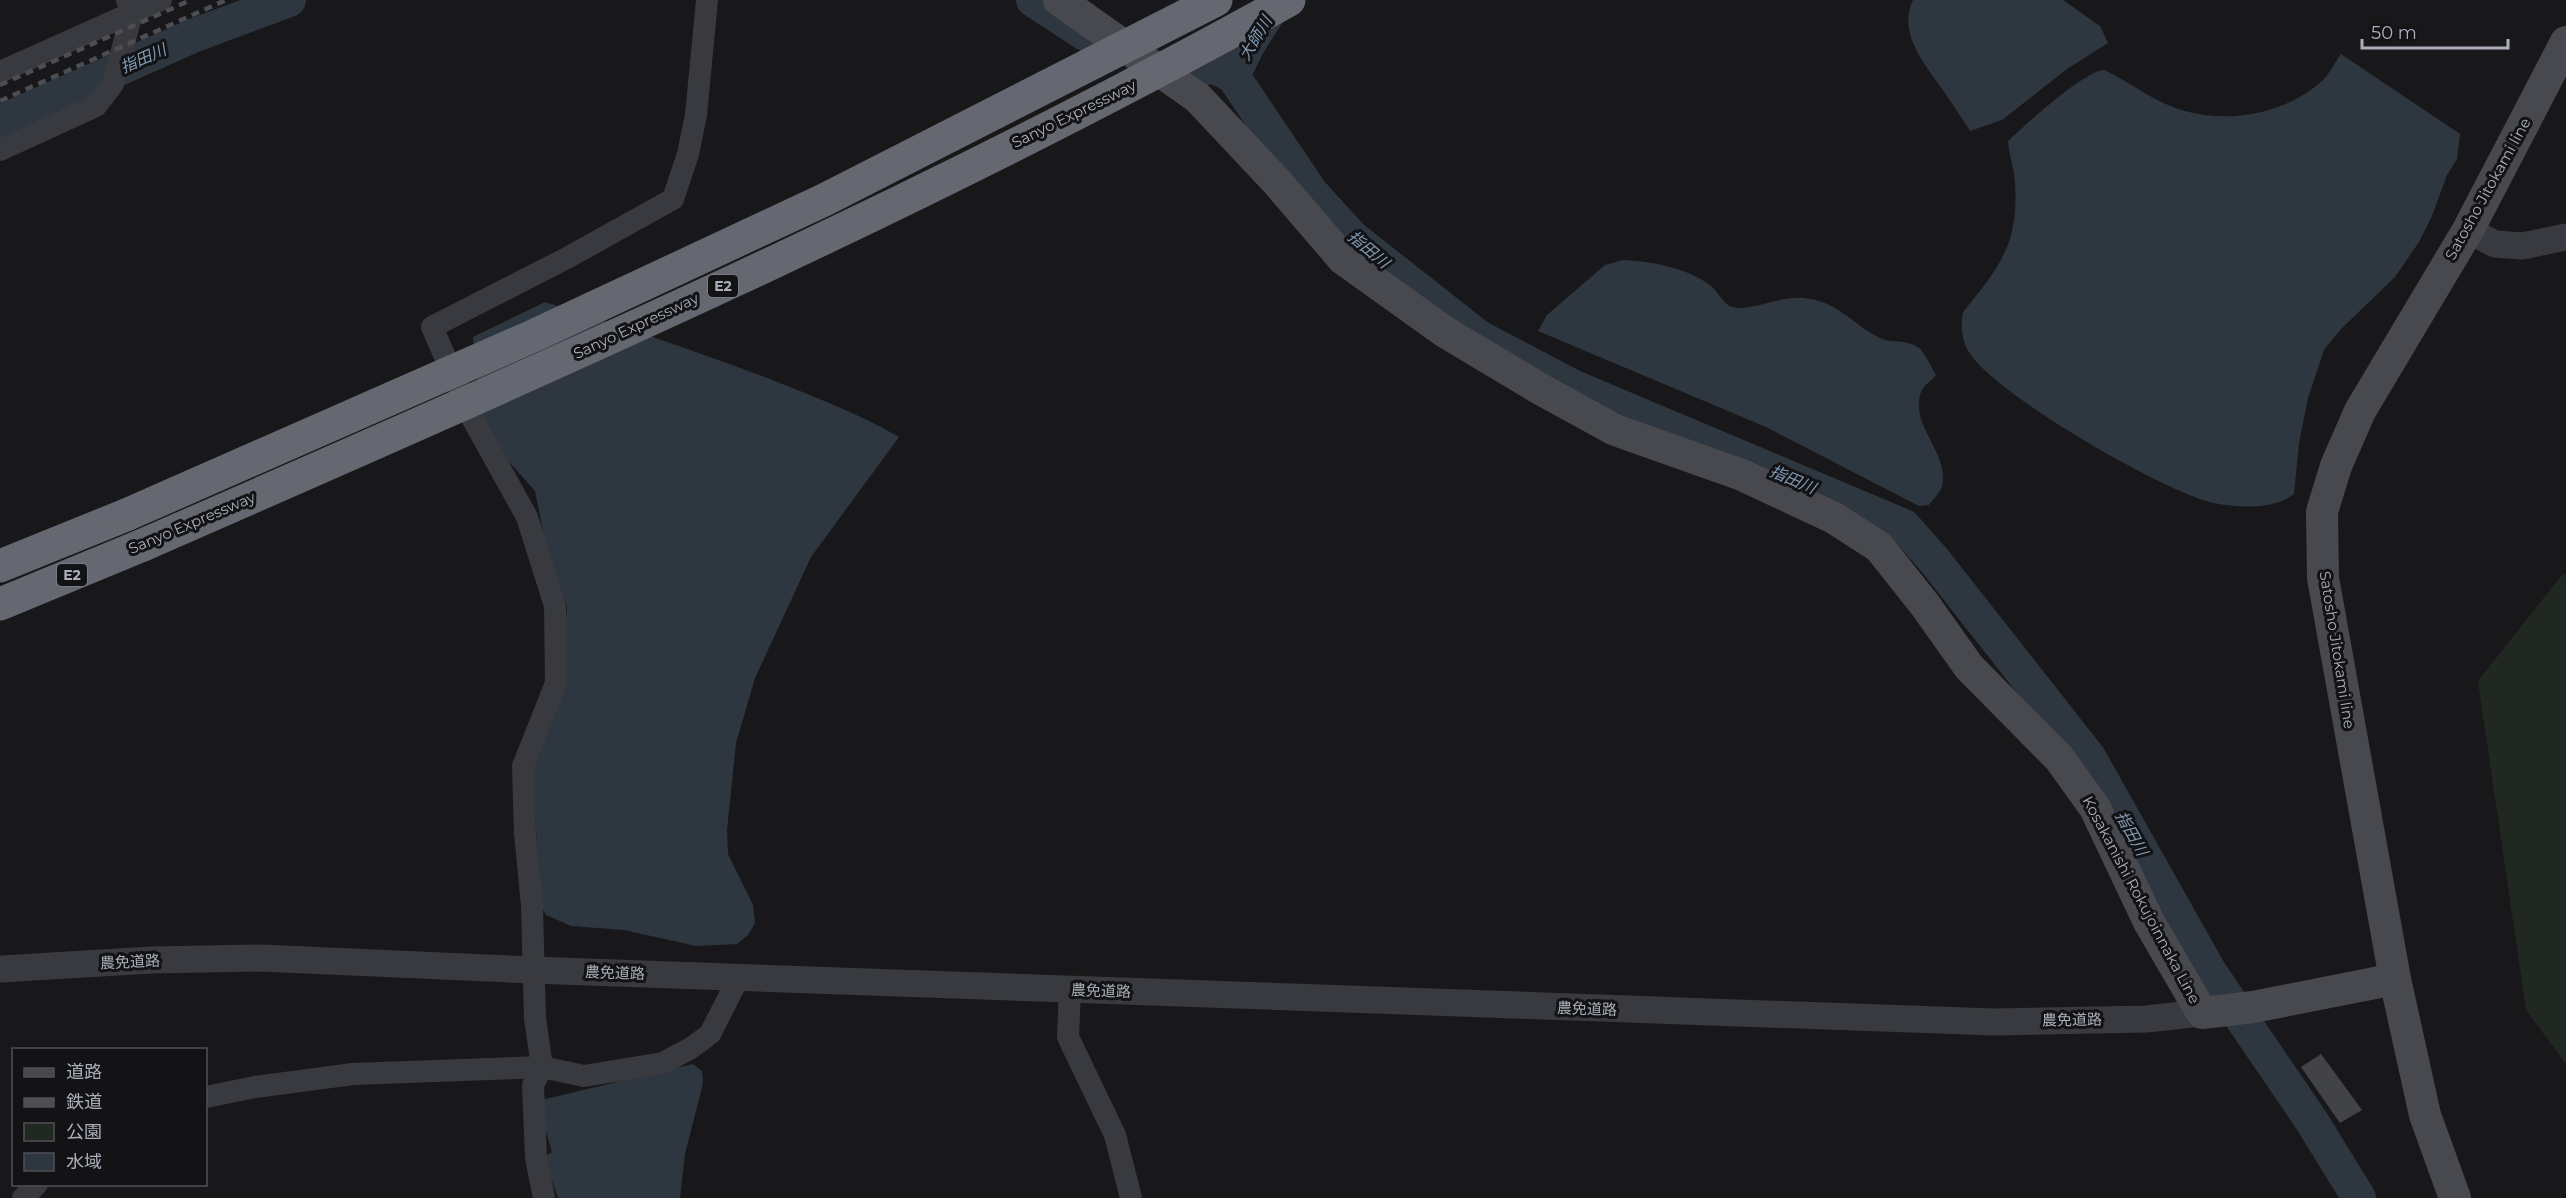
<svg xmlns="http://www.w3.org/2000/svg" width="2566" height="1198" font-family="Montserrat,'Noto Sans JP',sans-serif">
<style>
.green{fill:#202821}
.water{fill:#2e373f}
.lines{fill:none;stroke-linecap:round;stroke-linejoin:round}
.river{stroke:#2e373f;stroke-width:34}
.building{fill:#424347}
.minor{stroke:#393a3f;stroke-width:22}
.tertiary{stroke:#393a3f;stroke-width:27}
.secondary{stroke:#47494f;stroke-width:32}
.motorway{stroke:#656870;stroke-width:33}
.rail{stroke:#4c4e54;stroke-width:4.5;stroke-dasharray:8 6;stroke-linecap:butt}
.motorway-bridge{stroke:#656870;stroke-width:33}
.labels{text-anchor:middle;stroke-width:6;stroke-linejoin:round;paint-order:stroke}
.shield{fill:#131315;stroke:#7d8088;stroke-width:1.5}
.shield-label{font-size:14px;font-weight:bold;fill:#aaafba}
.street-label{font-size:15px;fill:#aaafba;stroke:#131315}
.water-label{font-size:16px;font-style:italic;fill:#819cb5;stroke:#131315}
</style>
<rect width="100%" height="100%" fill="#18181a"/>
<!-- green -->
<path class="green" d="M 2566,574 L 2566,1064 L 2526,1010 L 2478,681 L 2561,576 Z"/>
<!-- water -->
<path class="water" d="M 1913,0 L 2063,0 L 2100,26 L 2108,43 L 2067,69 L 2002,120 L 1970,131 C 1962,119 1955,107 1947,96 C 1929,69 1896,35 1913,0 Z
M 2341,54 L 2460,134 L 2457,159 L 2447,175 L 2432,216 L 2419,242 L 2395,277 L 2341,329 L 2324,350 L 2308,398 L 2299,443 L 2294,494 C 2274,510 2238,508 2214,503 C 2164,492 2000,397 1971,355 C 1962,343 1960,327 1963,312 C 2000,267 2019,243 2015,182 C 2014,168 2009,155 2008,141 C 2025,125 2084,71 2104,70 C 2132,83 2155,103 2185,111 C 2230,124 2288,113 2323,80 C 2330,73 2335,62 2341,54 Z
M 1623,260 C 1650,261 1687,268 1710,285 C 1718,291 1723,304 1732,307 C 1749,312 1781,295 1804,298 C 1840,302 1851,324 1880,338 C 1892,344 1905,338 1919,348 C 1926,354 1931,367 1936,375 C 1932,380 1923,386 1921,392 C 1909,426 1950,453 1942,486 C 1941,492 1933,499 1929,505 L 1919,506 L 1766,427 L 1538,331 L 1547,315 L 1605,265 Z
M 545,302 C 621,326 696,351 770,379 C 815,397 857,413 899,437 L 811,557 L 755,678 L 736,743 L 727,830 L 728,854 L 753,905 L 755,923 L 748,935 L 737,944 L 696,946 L 624,930 L 571,926 L 546,915 L 541,906 L 532,766 L 563,662 L 567,606 L 547,551 L 535,491 L 504,456 L 481,416 L 473,337 Z
M 693,1064 L 702,1071 L 703,1083 L 685,1154 L 680,1198 L 558,1198 L 544,1157 L 552,1152 L 537,1101 Z"/>
<g class="lines">
<!-- river -->
<path class="river" d="M 1033,0 L 1085,34
M 1151,73 L 1215,67 L 1233,76 L 1311,192 L 1352,237 L 1479,337 L 1574,387 L 1904,526 L 1934,560 L 2089,757 L 2210,972 L 2311,1120 L 2359,1198
M 1233,76 L 1248,45 L 1276,1
M 0,122 L 195,35 L 289,0"/>
</g>
<!-- building -->
<path class="building" d="M 2321,1054 L 2362,1110 L 2340,1123 L 2301,1067 Z"/>
<g class="lines">
<!-- minor -->
<path class="minor" d="M 0,72 L 161,0
M 0,150 L 96,106 L 113,84 L 132,13 L 127,0
M 1070,990 L 1068,1037 L 1115,1135 L 1131,1198
M 206,1097 L 255,1087 L 353,1074 L 542,1067 L 584,1076 L 663,1063 L 691,1048 L 710,1034 L 739,977
M 23,1198 L 37,1184
M 544,1198 L 536,1158 L 533,1085 L 542,1067 L 535,1018 L 532,906 L 525,833 L 523,766 L 556,683 L 555,606 L 527,517 L 472,418 L 432,327 L 565,259 L 673,199 L 688,154 L 696,115 L 707,0"/>
<!-- tertiary -->
<path class="tertiary" d="M 2468,230 L 2495,244 L 2522,246 L 2566,237
M 0,969 L 152,960 L 261,958 L 532,970 L 1993,1022 L 2146,1019 L 2202,1013"/>
<!-- secondary -->
<path class="secondary" d="M 1059,0 L 1198,98 L 1277,182 L 1343,259 L 1445,332 L 1542,390 L 1615,430 L 1742,475 L 1834,518 L 1879,547 L 1925,605 L 1969,667 L 2059,758 L 2095,808 L 2149,922 L 2202,1013 L 2253,1007 L 2395,979
M 2455,1198 L 2425,1115 L 2395,979 L 2323,578 L 2322,512 L 2336,466 L 2360,411 L 2468,230 L 2566,42"/>
<!-- motorway -->
<path class="motorway" d="M 0,566 L 126,515
M 0,604 L 143,545"/>
<!-- rail -->
<path class="rail" d="M 0,85 L 191,0
M 0,101 L 226,0"/>
<!-- motorway-bridge -->
<path class="motorway-bridge" d="M 126,515 L 533,336 L 824,200 L 1216,0
M 143,545 C 531,375 919,206 1289,0"/>
</g>
<g class="labels">
<!-- shield labels -->
<g class="shield">
<rect x="708" y="275" width="30" height="22" rx="4.5"/>
<rect x="57" y="564" width="30" height="22" rx="4.5"/>
</g>
<g class="shield-label">
<text x="723" y="291">E2</text>
<text x="72" y="580">E2</text>
</g>
<!-- street labels -->
<g class="street-label">
<text transform="translate(1074 114) rotate(-26)" y="5">Sanyo Expressway</text>
<text transform="translate(2488 189) rotate(-61)" y="5">Satosho Jitokami line</text>
<text transform="translate(636 326) rotate(-25)" y="5">Sanyo Expressway</text>
<text transform="translate(192 523) rotate(-23)" y="5">Sanyo Expressway</text>
<text transform="translate(2337 650) rotate(81)" y="5">Satosho Jitokami line</text>
<text transform="translate(2141 900) rotate(62)" y="5">Kosakanishi Rokujoinnaka Line</text>
<text transform="translate(130 962) rotate(-3)" y="5">農免道路</text>
<text transform="translate(615 973) rotate(2)" y="5">農免道路</text>
<text transform="translate(1101 991) rotate(2)" y="5">農免道路</text>
<text transform="translate(1587 1009) rotate(2)" y="5">農免道路</text>
<text transform="translate(2072 1020) rotate(-1)" y="5">農免道路</text>
</g>
<!-- water labels -->
<g class="water-label">
<text transform="translate(1255 38) rotate(-59)" y="6">大師川</text>
<text transform="translate(143 58) rotate(-24)" y="6">指田川</text>
<text transform="translate(1369 249) rotate(40)" y="6">指田川</text>
<text transform="translate(1793 479) rotate(23)" y="6">指田川</text>
<text transform="translate(2132 833) rotate(61)" y="6">指田川</text>
</g>
</g>
<!-- legend -->
<rect x="12" y="1048" width="195" height="138" fill="#131315" stroke="#4f5157" stroke-width="1.5"/>
<rect x="24" y="1068" width="30" height="9" fill="#47494f" stroke="#4f5157" stroke-width="1.5"/>
<text x="66" y="1078" font-size="18" fill="#aaafba">道路</text>
<rect x="24" y="1098" width="30" height="9" fill="#4c4e54" stroke="#4f5157" stroke-width="1.5"/>
<text x="66" y="1108" font-size="18" fill="#aaafba">鉄道</text>
<rect x="24" y="1123" width="30" height="18" fill="#202821" stroke="#4f5157" stroke-width="1.5"/>
<text x="66" y="1138" font-size="18" fill="#aaafba">公園</text>
<rect x="24" y="1153" width="30" height="18" fill="#2e373f" stroke="#4f5157" stroke-width="1.5"/>
<text x="66" y="1168" font-size="18" fill="#aaafba">水域</text>
<!-- scale -->
<path d="M2362 39v9h146v-9" fill="none" stroke="#aaafba" stroke-width="3"/>
<text x="2371" y="39" font-size="18" fill="#aaafba" stroke="#131315" stroke-width="4.5" paint-order="stroke">50 m</text>
</svg>
